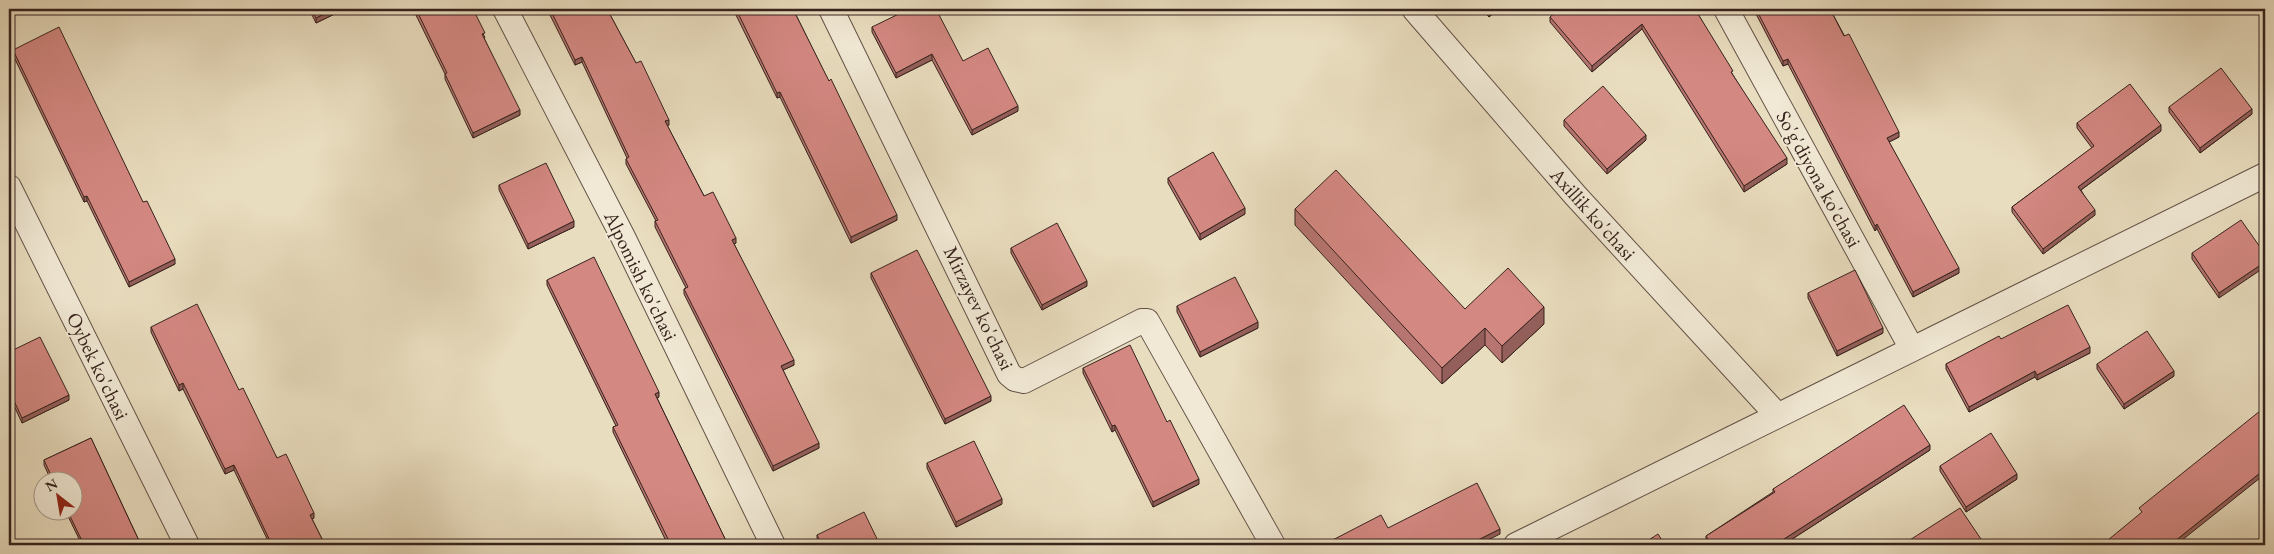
<svg xmlns="http://www.w3.org/2000/svg" width="2274" height="554" font-family="'EB Garamond',serif">
<style>
.lines{fill:none;stroke-linecap:round;stroke-linejoin:round}
.minor-casing{stroke:#635246;stroke-width:26}
.minor{stroke:#f1e9d5;stroke-width:24}
.wall{fill:#b67570;stroke:#36231d}
.shaded-wall{fill:#945f5b;stroke:#36231d}
.building{fill:#d48882;stroke:#36231d}
.labels{text-anchor:middle;stroke-width:4;stroke-linejoin:round;paint-order:stroke}
.street-label{font-size:20px;fill:#36231d;stroke:#f1e9d5}
</style>
<rect width="100%" height="100%" fill="#e9ddbf"/>
<filter id="stains"><feTurbulence type="fractalNoise" baseFrequency=".004" numOctaves="4"/><feColorMatrix values="0 0 0 0 .2 0 0 0 0 .09 0 0 0 0 .02 0 0 0 .5 -.17"/></filter>
<radialGradient id="worn" r=".72"><stop offset=".6" stop-color="#630" stop-opacity="0"/><stop offset="1" stop-color="#630" stop-opacity=".3"/></radialGradient>
<g class="lines">
<defs>
<path id="minor" d="M 505,9 L 623,237 L 773,545
M 831,9 L 1009,374 L 1015,379 L 1024,381 L 1142,321 L 1147,321 L 1273,545
M 1414,9 L 1575,195 L 1777,415
M 1726,9 L 1912,349
M 9,187 L 187,545
M 1516,545 L 2265,175"/>
</defs>
<!-- minor casing -->
<use href="#minor" class="minor-casing"/>
<!-- minor -->
<use href="#minor" class="minor"/>
</g>
<!-- wall -->
<path class="wall" d="M 309,9 L 345,9 L 316,23 Z
M 413,9 L 473,9 L 485,38 L 484,38 L 520,115 L 473,138 L 445,79 L 445,74 Z
M 547,9 L 607,9 L 669,125 L 667,125 L 704,196 L 736,243 L 734,244 L 794,365 L 783,370 L 819,448 L 773,471 L 684,294 L 684,289 L 686,288 L 655,227 L 655,221 L 656,221 L 626,164 L 626,159 L 627,158 L 582,62 L 575,65 Z
M 733,9 L 793,9 L 897,220 L 851,243 L 780,97 L 777,98 Z
M 1482,9 L 1498,9 L 1489,17 Z
M 1695,9 L 1733,75 L 1787,164 L 1744,192 L 1642,29 L 1592,72 L 1550,22 L 1550,17 Z
M 1751,9 L 1830,9 L 1899,137 L 1889,142 L 1959,273 L 1913,297 L 1877,229 L 1875,231 L 1788,64 L 1783,66 L 1755,12 L 1753,13 Z
M 872,27 L 963,61 L 1018,111 L 972,135 L 932,60 L 896,78 L 872,32 Z
M 13,50 L 143,202 L 175,264 L 129,287 L 87,201 L 84,202 L 13,55 Z
M 2169,107 L 2252,114 L 2200,153 L 2169,112 Z
M 1564,120 L 1646,140 L 1607,174 L 1564,126 Z
M 2077,123 L 2161,131 L 2081,190 L 2095,215 L 2043,254 L 2012,212 L 2012,207 L 2092,148 L 2077,128 Z
M 1168,178 L 1245,214 L 1200,240 L 1168,183 Z
M 499,185 L 574,227 L 528,249 L 499,190 Z
M 1295,209 L 1465,309 L 1544,324 L 1502,363 L 1485,345 L 1442,384 L 1295,225 Z
M 1011,248 L 1087,286 L 1042,310 L 1011,253 Z
M 2192,253 L 2265,254 L 2219,298 L 2192,259 Z
M 871,273 L 991,401 L 945,424 L 871,278 Z
M 547,280 L 659,397 L 657,398 L 728,545 L 668,545 L 613,432 L 613,427 L 616,426 L 547,285 Z
M 1808,293 L 1883,333 L 1837,356 L 1808,298 Z
M 1177,306 L 1258,328 L 1200,357 L 1177,312 Z
M 151,327 L 239,390 L 277,458 L 314,518 L 312,519 L 325,545 L 270,545 L 234,470 L 225,474 L 183,389 L 179,391 L 151,332 Z
M 2001,339 L 2090,353 L 2037,380 L 2035,377 L 1969,412 L 1946,369 L 1946,364 Z
M 9,352 L 69,400 L 22,423 L 9,395 Z
M 2097,364 L 2174,376 L 2124,409 L 2097,369 Z
M 1083,368 L 1167,422 L 1199,484 L 1153,507 L 1115,430 L 1112,432 L 1083,373 Z
M 91,438 L 141,545 L 82,545 L 66,512 L 72,512 L 72,482 L 52,482 L 44,465 L 44,460 Z
M 1930,450 L 1783,545 L 1709,545 L 1706,541 L 1706,536 L 1773,492 L 1773,489 Z
M 927,463 L 1002,504 L 956,527 L 927,468 Z
M 1940,466 L 2017,479 L 1966,512 L 1940,471 Z
M 817,535 L 880,545 L 819,545 L 817,540 Z"/>
<!-- shaded-wall -->
<path class="shaded-wall" d="M 334,9 L 345,9 L 316,23 L 316,18 Z
M 1492,9 L 1498,9 L 1489,17 L 1489,11 Z
M 1642,24 L 1642,29 L 1592,72 L 1592,66 Z
M 932,54 L 932,60 L 896,78 L 896,73 Z
M 582,57 L 582,62 L 575,65 L 575,60 Z
M 1788,59 L 1788,64 L 1783,66 L 1783,61 Z
M 780,92 L 780,97 L 777,98 L 777,93 Z
M 1018,106 L 1018,111 L 972,135 L 972,130 Z
M 2252,109 L 2252,114 L 2200,153 L 2200,148 Z
M 520,110 L 520,115 L 473,138 L 473,133 Z
M 669,120 L 669,125 L 665,126 L 665,121 Z
M 2161,125 L 2161,131 L 2078,192 L 2078,187 Z
M 1899,132 L 1899,137 L 1887,143 L 1887,138 Z
M 1646,135 L 1646,140 L 1607,174 L 1607,169 Z
M 1787,158 L 1787,164 L 1744,192 L 1744,186 Z
M 87,196 L 87,201 L 84,202 L 84,197 Z
M 1245,208 L 1245,214 L 1200,240 L 1200,234 Z
M 2095,210 L 2095,215 L 2043,254 L 2043,249 Z
M 897,215 L 897,220 L 851,243 L 851,237 Z
M 574,221 L 574,227 L 528,249 L 528,244 Z
M 1877,224 L 1877,229 L 1875,231 L 1875,226 Z
M 736,238 L 736,243 L 732,245 L 732,240 Z
M 175,259 L 175,264 L 129,287 L 129,282 Z
M 2265,262 L 2265,267 L 2219,298 L 2219,293 Z
M 1959,268 L 1959,273 L 1913,297 L 1913,292 Z
M 1087,281 L 1087,286 L 1042,310 L 1042,305 Z
M 1544,307 L 1544,324 L 1502,363 L 1502,346 Z
M 1258,322 L 1258,328 L 1200,357 L 1200,352 Z
M 1485,328 L 1485,345 L 1442,384 L 1442,368 Z
M 1883,328 L 1883,333 L 1837,356 L 1837,351 Z
M 2090,347 L 2090,353 L 2037,380 L 2037,375 Z
M 794,360 L 794,365 L 781,371 L 781,366 Z
M 2035,371 L 2035,377 L 1969,412 L 1969,407 Z
M 2174,371 L 2174,376 L 2124,409 L 2124,404 Z
M 183,383 L 183,389 L 179,391 L 179,385 Z
M 659,392 L 659,397 L 655,399 L 655,394 Z
M 69,395 L 69,400 L 22,423 L 22,418 Z
M 991,396 L 991,401 L 945,424 L 945,419 Z
M 1115,425 L 1115,430 L 1112,432 L 1112,426 Z
M 819,443 L 819,448 L 773,471 L 773,466 Z
M 1930,445 L 1930,450 L 1783,545 L 1781,545 L 1781,541 Z
M 234,465 L 234,470 L 225,474 L 225,469 Z
M 2265,469 L 2265,474 L 2176,545 L 2170,545 Z
M 2017,474 L 2017,479 L 1966,512 L 1966,507 Z
M 1199,479 L 1199,484 L 1153,507 L 1153,502 Z
M 1002,499 L 1002,504 L 956,527 L 956,522 Z
M 314,513 L 314,518 L 310,520 L 310,515 Z
M 1500,529 L 1500,534 L 1478,545 L 1468,545 Z"/>
<!-- building -->
<path class="building" d="M 311,9 L 334,9 L 316,18 Z
M 416,9 L 473,9 L 485,33 L 482,34 L 520,110 L 473,133 L 445,74 L 447,73 Z
M 550,9 L 607,9 L 636,63 L 641,61 L 669,120 L 665,121 L 704,196 L 713,192 L 736,238 L 732,240 L 794,360 L 781,366 L 819,443 L 773,466 L 684,289 L 688,287 L 655,221 L 658,220 L 626,159 L 629,157 L 582,57 L 575,60 Z
M 736,9 L 793,9 L 829,81 L 831,79 L 897,215 L 851,237 L 780,92 L 777,93 Z
M 909,9 L 936,9 L 963,61 L 988,48 L 1018,106 L 972,130 L 932,54 L 896,73 L 872,27 Z
M 1559,9 L 1695,9 L 1733,71 L 1731,72 L 1787,158 L 1744,186 L 1642,24 L 1592,66 L 1550,17 Z
M 1756,9 L 1830,9 L 1844,36 L 1849,34 L 1899,132 L 1887,138 L 1959,268 L 1913,292 L 1877,224 L 1875,226 L 1788,59 L 1783,61 Z
M 59,27 L 143,202 L 147,201 L 175,259 L 129,282 L 87,196 L 84,197 L 13,50 Z
M 2221,68 L 2252,109 L 2200,148 L 2169,107 Z
M 2130,84 L 2161,125 L 2078,187 L 2095,210 L 2043,249 L 2012,207 L 2094,146 L 2077,123 Z
M 1603,86 L 1646,135 L 1607,169 L 1564,120 Z
M 1213,152 L 1245,208 L 1200,234 L 1168,178 Z
M 546,163 L 574,221 L 528,244 L 499,185 Z
M 1336,170 L 1465,309 L 1508,268 L 1544,307 L 1502,346 L 1485,328 L 1442,368 L 1295,209 Z
M 2241,220 L 2265,254 L 2265,262 L 2219,293 L 2192,253 Z
M 1057,223 L 1087,281 L 1042,305 L 1011,248 Z
M 917,250 L 991,396 L 945,419 L 871,273 Z
M 594,257 L 659,392 L 655,394 L 728,545 L 671,545 L 613,427 L 618,425 L 547,280 Z
M 1855,270 L 1883,328 L 1837,351 L 1808,293 Z
M 1235,277 L 1258,322 L 1200,352 L 1177,306 Z
M 197,304 L 239,390 L 243,388 L 277,458 L 286,454 L 314,513 L 310,515 L 325,545 L 272,545 L 234,465 L 225,469 L 183,383 L 179,385 L 151,327 Z
M 2068,305 L 2090,347 L 2037,375 L 2035,371 L 1969,407 L 1946,364 L 1999,336 L 2001,339 Z
M 2147,331 L 2174,371 L 2124,404 L 2097,364 Z
M 40,337 L 69,395 L 22,418 L 9,390 L 9,352 Z
M 1130,345 L 1167,422 L 1170,420 L 1199,479 L 1153,502 L 1115,425 L 1112,426 L 1083,368 Z
M 1904,405 L 1930,445 L 1781,541 L 1783,544 L 1781,545 L 1712,545 L 1706,536 L 1775,492 L 1773,489 Z
M 2265,407 L 2265,469 L 2170,545 L 2102,545 L 2142,512 L 2139,508 Z
M 1991,433 L 2017,474 L 1966,507 L 1940,466 Z
M 91,438 L 141,545 L 84,545 L 68,512 L 72,512 L 72,482 L 54,482 L 44,460 Z
M 974,441 L 1002,499 L 956,522 L 927,463 Z
M 1477,483 L 1500,529 L 1468,545 L 1323,545 L 1381,515 L 1388,528 Z
M 1960,508 L 1985,545 L 1902,545 Z
M 864,512 L 880,545 L 822,545 L 817,535 Z
M 1658,534 L 1665,545 L 1641,545 Z"/>
<g class="labels">
<!-- street labels -->
<g class="street-label">
<text transform="translate(1819 179) rotate(61)" y="7">So'g'diyona ko'chasi</text>
<text transform="translate(1593 214) rotate(48)" y="7">Axillik ko'chasi</text>
<text transform="translate(641 276) rotate(64)" y="7">Alpomish ko'chasi</text>
<text transform="translate(979 308) rotate(64)" y="7">Mirzayev ko'chasi</text>
<text transform="translate(98 366) rotate(64)" y="7">Oybek ko'chasi</text>
</g>
</g>
<!-- margin -->
<rect width="2274" height="554" fill="none" stroke="#e9ddbf" stroke-width="30"/>
<rect x="10" y="10" width="2254" height="534" fill="none" stroke="#36231d" stroke-width="2.5"/>
<rect x="15" y="15" width="2244" height="524" fill="none" stroke="#36231d"/>
<!-- north arrow -->
<g transform="translate(58 496) rotate(329)"><circle r="24" fill="#f1e9d5" stroke="#a69a8b"/>
<path d="M0-4L9 19L0 12L-9 19Z" fill="#8f2418"/>
<text y="-8" font-size="14" font-weight="bold" text-anchor="middle" fill="#36231d">N</text>
</g>
<rect width="100%" height="100%" filter="url(#stains)"/>
<rect width="100%" height="100%" fill="url(#worn)"/>
</svg>
